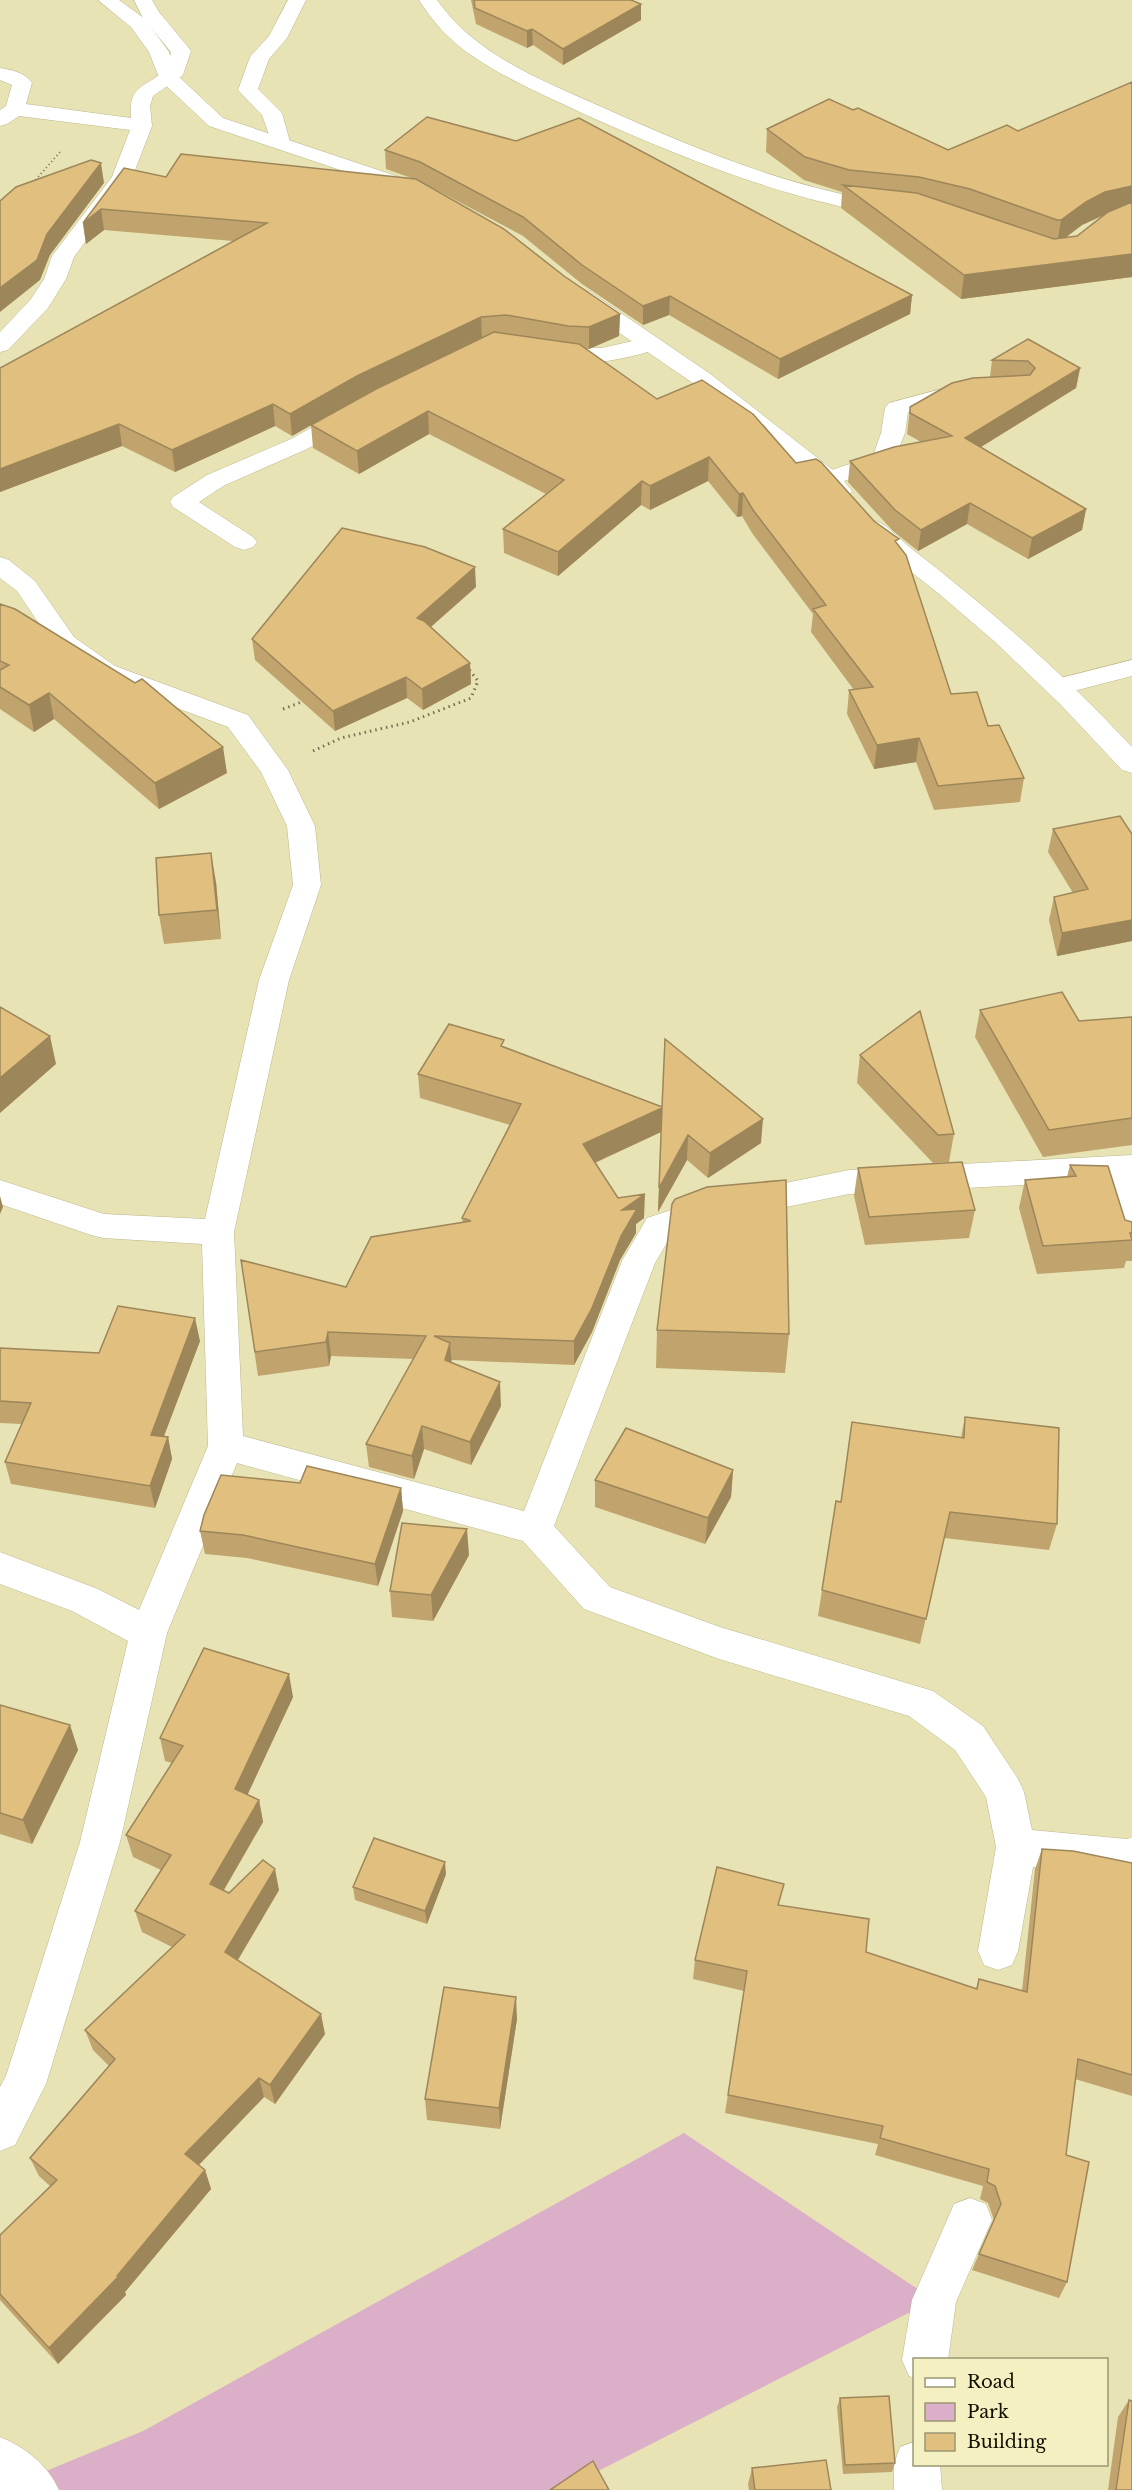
<svg xmlns="http://www.w3.org/2000/svg" width="1132" height="2490" font-family="'Libre Baskerville',serif">
<style>
.green{fill:#dcafc9}
.lines{fill:none;stroke-linecap:round;stroke-linejoin:round}
.street-casing{stroke:#bcb88b;stroke-width:1}
.secondary-casing{stroke:#bcb88b;stroke-width:1}
.path-far1{stroke:#747154;stroke-width:2;stroke-dasharray:1 3;stroke-linecap:butt}
.path{stroke:#747154;stroke-width:3;stroke-dasharray:1.5 4;stroke-linecap:butt}
.street{fill:#fff;fill-rule:evenodd}
.secondary{fill:#fff;fill-rule:evenodd}
.wall{fill:#c1a46d;fill-rule:evenodd}
.shaded-wall{fill:#9d8659}
.building{fill:#e0bf7f;stroke:#9d8659;stroke-width:1.5}
</style>
<rect width="100%" height="100%" fill="#e7e3b5"/>
<!-- green -->
<path class="green" d="M 684,2133 L 934,2300 L 561,2490 L 0,2490 L 143,2431 Z"/>
<g class="lines">
<defs>
<path id="street" d="M 134,0 L 152,0 L 159,12 L 188,47 L 191,51 L 183,75 L 153,96 L 150,106 L 152,126 L 132,178 L 74,257 L 66,279 L 48,308 L 8,350 L 0,352 L 0,332 L 31,299 L 44,279 L 52,256 L 112,177 L 130,130 L 19,116 L 7,124 L 0,126 L 0,110 L 6,106 L 12,85 L 0,80 L 0,68 C 12,70 24,72 32,83 L 26,104 L 131,118 C 128,84 146,88 165,70 C 169,66 170,57 171,52 L 143,18 Z
M 288,0 L 306,0 L 287,38 L 269,59 L 258,89 L 282,113 L 290,142 L 287,146 L 280,148 L 273,146 L 262,115 L 238,90 L 250,57 L 269,36 Z
M 419,0 L 437,0 C 476,56 544,81 604,108 C 673,139 744,169 817,188 C 830,191 844,195 857,197 C 869,198 882,198 894,200 L 897,205 L 894,210 C 869,216 841,206 818,201 C 737,180 660,148 584,114 C 546,96 506,79 471,55 C 449,40 433,22 419,0 Z
M 650,337 L 658,339 L 661,344 L 658,349 C 621,360 585,368 547,359 L 544,354 L 547,349 L 555,347 L 602,348 Z
M 964,383 L 972,385 L 976,390 L 972,395 L 908,412 L 905,433 L 892,465 L 829,486 L 820,484 L 817,479 L 820,474 L 873,456 L 881,433 L 885,408 L 889,403 Z
M 351,408 L 359,410 L 363,415 L 359,420 L 307,449 L 225,485 L 199,502 L 253,537 L 257,542 L 253,547 L 244,550 L 235,547 L 173,507 L 170,502 L 173,497 L 207,475 L 291,439 L 343,410 Z
M 0,557 L 9,560 L 35,581 L 74,637 L 115,666 L 248,715 L 288,770 L 315,826 L 321,885 L 289,980 L 234,1232 L 243,1436 L 524,1511 L 622,1261 L 647,1218 L 701,1200 L 849,1170 L 1132,1155 L 1132,1251 L 1120,1247 L 1116,1238 L 1099,1181 L 849,1194 L 704,1224 L 671,1236 L 655,1263 L 554,1526 L 610,1587 L 720,1627 L 933,1691 L 983,1726 L 1018,1779 L 1024,1792 L 1032,1830 L 1127,1839 L 1132,1837 L 1132,1874 L 1127,1875 L 1033,1867 L 1018,1951 L 1012,1965 L 998,1970 L 984,1965 L 978,1951 L 996,1847 L 986,1797 L 955,1750 L 909,1716 L 719,1659 L 584,1609 L 523,1541 L 237,1463 L 167,1633 L 120,1842 L 46,2084 L 15,2145 L 0,2151 L 0,2087 L 6,2076 L 80,1842 L 128,1641 L 72,1611 L 0,1584 L 0,1552 L 98,1589 L 139,1610 L 208,1446 L 202,1244 L 103,1238 L 91,1235 L 0,1204 L 0,1180 L 104,1214 L 205,1219 L 259,980 L 293,885 L 287,826 L 261,772 L 228,727 L 97,678 L 56,649 L 17,591 L 0,578 Z
M 1132,660 L 1132,676 L 1058,695 L 1049,693 L 1045,687 L 1049,681 Z
M 970,2198 L 986,2204 L 992,2220 L 956,2302 L 948,2360 L 914,2360 L 914,2378 L 909,2376 L 902,2360 L 912,2300 L 954,2204 Z
M 0,2437 C 25,2447 48,2465 59,2490 L 0,2490 Z
M 914,2442 L 914,2464 L 940,2464 L 942,2490 L 894,2490 L 894,2464 L 900,2447 Z"/>
<path id="secondary" d="M 98,0 L 119,0 L 145,19 L 169,52 L 176,74 L 223,118 L 423,185 L 427,189 L 423,193 L 416,195 L 409,193 L 209,126 L 160,80 L 149,52 L 131,27 Z
M 582,290 L 590,292 L 709,373 L 838,474 L 852,491 L 849,496 C 834,500 830,494 820,484 L 693,383 L 574,302 L 571,297 L 574,292 Z
M 872,520 C 887,523 899,539 912,549 C 992,611 1063,673 1132,747 L 1132,773 L 1122,770 L 1060,704 L 994,641 L 938,593 L 873,542 L 860,527 L 863,522 Z"/>
</defs>
<!-- street casing -->
<use href="#street" class="street-casing"/>
<!-- secondary casing -->
<use href="#secondary" class="secondary-casing"/>
<!-- path-far1 -->
<path class="path-far1" d="M 33,183 L 60,152"/>
<!-- path -->
<path class="path" d="M 283,709 L 307,700
M 313,751 L 341,738 L 410,722 L 471,698 L 478,681 L 468,668"/>
<!-- street -->
<use href="#street" class="street"/>
<!-- secondary -->
<use href="#secondary" class="secondary"/>
</g>
<!-- wall -->
<path class="wall" d="M 471,0 L 631,0 L 641,20 L 563,65 L 533,45 L 527,48 L 476,24 Z
M 1132,82 L 1132,277 L 961,299 L 841,208 L 842,192 L 804,180 L 766,152 L 767,129 L 853,110 L 948,150 L 1018,131 ZM 1105,215 L 1077,236 L 1065,238 L 1082,225 Z
M 385,150 L 912,295 L 910,314 L 778,379 L 669,315 L 643,325 L 582,284 L 523,236 L 418,180 L 620,314 L 619,336 L 589,349 L 586,349 L 657,399 L 796,463 L 874,521 L 898,545 L 951,694 L 988,726 L 1024,778 L 1020,802 L 934,810 L 916,762 L 874,769 L 847,714 L 849,690 L 854,690 L 811,632 L 813,614 L 752,533 L 742,516 L 737,517 L 708,481 L 650,510 L 641,505 L 558,576 L 504,553 L 503,529 L 546,494 L 429,434 L 359,474 L 313,448 L 311,425 L 292,436 L 275,426 L 175,472 L 122,446 L 0,492 L 0,368 L 233,241 L 104,230 L 86,244 L 83,223 L 124,168 L 166,177 L 414,179 L 386,169 Z
M 1028,339 L 1080,368 L 1076,388 L 981,447 L 1086,509 L 1082,530 L 1028,559 L 967,524 L 918,551 L 893,531 L 848,482 L 850,461 L 921,442 L 907,434 L 910,407 L 990,377 L 992,360 Z
M 476,587 L 431,627 L 470,663 L 471,684 L 423,710 L 407,698 L 335,731 L 255,660 L 252,639 Z
M 0,604 L 227,773 L 159,809 L 54,719 L 34,732 L 0,709 Z
M 1053,829 L 1132,834 L 1132,941 L 1057,956 L 1049,920 L 1054,897 L 1073,893 L 1048,852 Z
M 216,882 L 221,939 L 164,944 L 159,915 Z
M 980,1010 L 1079,1021 L 1132,1017 L 1132,1145 L 1043,1157 L 975,1037 Z
M 504,1048 L 761,1143 L 708,1178 L 687,1160 L 658,1212 L 661,1132 L 595,1163 L 618,1198 L 644,1218 L 636,1224 L 636,1233 L 620,1260 L 592,1332 L 574,1365 L 451,1360 L 452,1363 L 501,1406 L 471,1465 L 424,1449 L 414,1479 L 369,1467 L 366,1444 L 413,1359 L 331,1356 L 329,1366 L 258,1376 L 241,1260 L 346,1287 L 463,1223 L 462,1218 L 510,1125 L 420,1098 L 418,1074 Z
M 860,1055 L 954,1134 L 949,1162 L 933,1163 L 857,1083 Z
M 1070,1165 L 1125,1220 L 1132,1222 L 1132,1261 L 1126,1261 L 1124,1268 L 1037,1274 L 1019,1208 L 1025,1180 L 1067,1177 Z
M 858,1168 L 975,1210 L 969,1238 L 865,1245 L 854,1196 Z
M 657,1330 L 789,1334 L 785,1373 L 656,1368 Z
M 200,1341 L 164,1436 L 168,1437 L 172,1459 L 155,1508 L 11,1484 L 5,1462 L 22,1424 L 0,1423 L 0,1348 L 99,1353 Z
M 965,1417 L 1057,1524 L 1049,1550 L 944,1538 L 920,1644 L 818,1616 L 836,1501 L 841,1502 L 961,1437 Z
M 733,1470 L 731,1497 L 705,1544 L 595,1507 L 595,1480 Z
M 300,1483 L 401,1488 L 403,1511 L 378,1586 L 247,1558 L 205,1554 L 200,1531 Z
M 469,1555 L 433,1621 L 392,1617 L 390,1591 Z
M 293,1697 L 247,1794 L 259,1800 L 263,1822 L 224,1890 L 229,1893 L 279,1890 L 238,1960 L 325,2034 L 275,2104 L 264,2097 L 199,2165 L 205,2170 L 211,2189 L 125,2292 L 126,2295 L 58,2364 L 0,2300 L 0,2235 L 50,2186 L 39,2176 L 30,2158 L 109,2066 L 93,2050 L 85,2030 L 172,1947 L 142,1932 L 135,1911 L 161,1870 L 133,1857 L 126,1835 L 172,1763 L 165,1761 L 160,1738 Z
M 0,1705 L 70,1725 L 78,1750 L 32,1844 L 0,1834 Z
M 1042,1849 L 1132,1863 L 1132,2096 L 1075,2079 L 1066,2155 L 1067,2282 L 1059,2298 L 972,2270 L 994,2220 L 988,2203 L 980,2199 L 983,2186 L 875,2155 L 878,2144 L 725,2113 L 744,1991 L 693,1979 L 695,1960 L 780,1905 L 866,1952 L 976,1989 L 979,1979 L 1022,1991 L 1035,1869 Z
M 446,1874 L 427,1924 L 355,1900 L 353,1887 Z
M 517,2019 L 500,2129 L 427,2120 L 425,2099 Z
M 840,2398 L 895,2463 L 892,2472 L 843,2474 L 837,2407 Z
M 1129,2400 L 1132,2490 L 1108,2490 L 1118,2417 Z
M 752,2468 L 831,2490 L 749,2490 L 748,2484 Z"/>
<!-- shaded-wall -->
<path class="shaded-wall" d="M 641,4 L 641,20 L 563,65 L 563,49 Z
M 532,29 L 533,45 L 527,48 L 527,31 Z
M 101,163 L 104,183 L 50,255 L 40,280 L 0,312 L 0,288 L 47,234 Z
M 1132,186 L 1132,208 L 1101,216 L 1082,225 L 1057,244 L 1061,220 L 1086,202 L 1105,192 Z
M 101,209 L 104,230 L 86,244 L 83,223 Z
M 1132,254 L 1132,277 L 961,299 L 964,275 Z
M 912,295 L 910,314 L 778,379 L 780,359 Z
M 670,296 L 669,315 L 643,325 L 643,306 Z
M 620,314 L 619,336 L 589,349 L 589,327 Z
M 481,317 L 482,339 L 359,398 L 292,436 L 290,414 L 357,376 Z
M 1080,368 L 1076,388 L 963,458 L 965,438 Z
M 273,404 L 275,426 L 175,472 L 172,450 Z
M 428,411 L 429,434 L 359,474 L 357,451 Z
M 119,424 L 122,446 L 0,492 L 0,469 Z
M 709,457 L 708,481 L 650,510 L 650,486 Z
M 642,481 L 641,505 L 558,576 L 558,552 Z
M 743,493 L 742,516 L 737,517 L 739,494 Z
M 970,503 L 967,524 L 918,551 L 921,530 Z
M 1086,509 L 1082,530 L 1028,559 L 1032,538 Z
M 475,567 L 476,587 L 418,638 L 417,618 Z
M 470,663 L 471,684 L 423,710 L 422,689 Z
M 406,677 L 407,698 L 335,731 L 333,711 Z
M 49,693 L 54,719 L 34,732 L 29,705 Z
M 919,738 L 916,762 L 874,769 L 877,745 Z
M 223,747 L 227,773 L 159,809 L 155,783 Z
M 211,853 L 216,882 L 221,939 L 217,910 Z
M 1132,920 L 1132,941 L 1057,956 L 1062,933 Z
M 50,1036 L 56,1064 L 0,1113 L 0,1078 Z
M 662,1108 L 661,1132 L 583,1168 L 583,1144 Z
M 763,1119 L 761,1143 L 708,1178 L 710,1153 Z
M 688,1135 L 687,1160 L 658,1212 L 659,1188 Z
M 645,1194 L 644,1218 L 636,1224 L 636,1233 L 620,1260 L 592,1332 L 574,1365 L 574,1341 L 622,1210 Z
M 0,1196 L 3,1207 L 0,1214 Z
M 195,1318 L 200,1341 L 156,1457 L 151,1435 Z
M 328,1332 L 331,1356 L 329,1366 L 326,1342 Z
M 450,1343 L 452,1367 L 445,1360 Z
M 500,1382 L 501,1406 L 471,1465 L 470,1442 Z
M 422,1426 L 424,1449 L 414,1479 L 412,1456 Z
M 168,1437 L 172,1459 L 155,1508 L 150,1486 Z
M 733,1470 L 731,1497 L 705,1544 L 708,1518 Z
M 401,1488 L 403,1511 L 378,1586 L 375,1564 Z
M 467,1529 L 469,1555 L 433,1621 L 431,1595 Z
M 289,1674 L 293,1697 L 240,1811 L 235,1789 Z
M 70,1725 L 78,1750 L 32,1844 L 23,1820 Z
M 259,1800 L 263,1822 L 215,1905 L 210,1884 Z
M 445,1862 L 446,1874 L 427,1924 L 425,1911 Z
M 275,1869 L 279,1890 L 230,1973 L 225,1952 Z
M 516,1997 L 517,2019 L 500,2129 L 499,2108 Z
M 321,2014 L 325,2034 L 275,2104 L 270,2085 Z
M 259,2078 L 264,2097 L 191,2173 L 185,2154 Z
M 205,2170 L 211,2189 L 125,2292 L 126,2295 L 58,2364 L 49,2348 L 117,2276 Z"/>
<!-- building -->
<path class="building" d="M 474,0 L 631,0 L 641,4 L 563,49 L 532,29 L 527,31 L 475,8 Z
M 1132,82 L 1132,186 L 1105,192 L 1086,202 L 1061,220 L 1057,220 L 970,189 L 919,177 L 849,170 L 805,157 L 767,129 L 829,99 L 853,110 L 858,108 L 948,150 L 1007,125 L 1018,131 Z
M 427,117 L 516,141 L 579,118 L 912,295 L 780,359 L 670,296 L 643,306 L 582,265 L 523,217 L 420,162 L 385,150 Z
M 181,154 L 416,179 L 504,229 L 564,276 L 620,314 L 589,327 L 568,326 L 506,315 L 481,317 L 357,376 L 290,414 L 273,404 L 172,450 L 119,424 L 0,469 L 0,368 L 267,223 L 101,209 L 83,223 L 124,168 L 166,177 Z
M 91,160 L 101,163 L 47,234 L 37,260 L 0,288 L 0,201 L 16,187 Z
M 843,185 L 917,193 L 1054,239 L 1077,236 L 1108,212 L 1132,202 L 1132,254 L 964,275 Z
M 494,332 L 579,344 L 657,399 L 702,380 L 753,414 L 796,463 L 816,459 L 821,462 L 874,521 L 899,539 L 895,541 L 906,555 L 951,694 L 977,692 L 988,726 L 999,725 L 1024,778 L 938,786 L 919,738 L 877,745 L 849,690 L 873,687 L 813,609 L 826,605 L 753,510 L 743,493 L 739,494 L 709,457 L 650,486 L 642,481 L 558,552 L 503,529 L 564,480 L 428,411 L 357,451 L 311,425 L 376,389 Z
M 1028,339 L 1080,368 L 965,438 L 1086,509 L 1032,538 L 970,503 L 921,530 L 895,510 L 850,461 L 894,447 L 952,436 L 910,413 L 910,407 L 952,383 L 973,378 L 1030,375 L 1035,368 L 1028,361 L 992,360 Z
M 342,528 L 425,547 L 475,567 L 417,618 L 424,621 L 470,663 L 422,689 L 406,677 L 333,711 L 252,639 Z
M 0,604 L 15,609 L 135,683 L 142,679 L 223,747 L 155,783 L 49,693 L 29,705 L 0,687 L 0,670 L 9,665 L 0,661 Z
M 1120,816 L 1132,834 L 1132,920 L 1062,933 L 1054,897 L 1088,889 L 1053,829 Z
M 211,853 L 217,910 L 159,915 L 156,858 Z
M 1062,992 L 1079,1021 L 1132,1017 L 1132,1118 L 1049,1130 L 980,1010 Z
M 0,1007 L 50,1036 L 0,1078 Z
M 920,1011 L 954,1134 L 938,1135 L 860,1055 Z
M 449,1024 L 504,1040 L 501,1046 L 662,1107 L 665,1039 L 763,1119 L 710,1153 L 688,1135 L 659,1188 L 662,1108 L 583,1144 L 618,1198 L 645,1194 L 622,1210 L 637,1209 L 621,1236 L 592,1308 L 574,1341 L 434,1336 L 450,1343 L 445,1360 L 500,1382 L 470,1442 L 422,1426 L 412,1456 L 366,1444 L 426,1336 L 328,1332 L 326,1342 L 255,1352 L 241,1260 L 346,1287 L 371,1237 L 471,1221 L 462,1218 L 521,1104 L 418,1074 Z
M 962,1162 L 975,1210 L 869,1217 L 858,1168 Z
M 1070,1165 L 1108,1166 L 1125,1220 L 1132,1222 L 1132,1233 L 1130,1233 L 1132,1240 L 1043,1246 L 1025,1180 L 1076,1176 Z
M 786,1180 L 789,1334 L 657,1330 L 672,1204 L 675,1199 L 707,1187 Z
M 118,1306 L 195,1318 L 151,1435 L 168,1437 L 150,1486 L 5,1462 L 31,1403 L 0,1401 L 0,1348 L 99,1353 Z
M 965,1417 L 1059,1428 L 1057,1524 L 950,1512 L 926,1619 L 822,1590 L 836,1501 L 841,1502 L 852,1422 L 964,1438 Z
M 626,1428 L 733,1470 L 708,1518 L 595,1480 Z
M 307,1466 L 401,1488 L 375,1564 L 243,1535 L 200,1531 L 204,1515 L 221,1475 L 300,1483 Z
M 402,1523 L 467,1529 L 431,1595 L 390,1591 Z
M 204,1648 L 289,1674 L 235,1789 L 259,1800 L 210,1884 L 229,1893 L 263,1860 L 275,1869 L 225,1952 L 321,2014 L 270,2085 L 259,2078 L 185,2154 L 205,2170 L 117,2276 L 118,2277 L 49,2348 L 0,2294 L 0,2235 L 57,2180 L 30,2158 L 115,2059 L 85,2030 L 185,1935 L 135,1911 L 171,1855 L 126,1835 L 183,1746 L 160,1738 Z
M 0,1705 L 70,1725 L 23,1820 L 0,1813 Z
M 374,1838 L 445,1862 L 425,1911 L 353,1887 Z
M 1042,1849 L 1073,1851 L 1132,1863 L 1132,2075 L 1078,2059 L 1066,2155 L 1089,2162 L 1067,2282 L 979,2254 L 1001,2204 L 995,2186 L 987,2182 L 989,2169 L 880,2138 L 883,2126 L 728,2095 L 747,1971 L 695,1960 L 717,1867 L 784,1884 L 778,1905 L 869,1919 L 866,1952 L 977,1989 L 979,1979 L 1027,1992 Z
M 444,1987 L 516,1997 L 499,2108 L 425,2099 Z
M 889,2396 L 895,2463 L 845,2465 L 840,2398 Z
M 1129,2400 L 1132,2401 L 1132,2490 L 1116,2490 Z
M 826,2460 L 831,2490 L 755,2490 L 752,2468 Z
M 593,2461 L 609,2490 L 550,2490 Z"/>
<!-- legend -->
<rect x="913" y="2358" width="195" height="108" fill="#f5f0c1" stroke="#9a9674" stroke-width="1.5"/>
<rect x="925" y="2378" width="30" height="9" fill="#ffffff" stroke="#9a9674" stroke-width="1.5"/>
<text x="967" y="2388" font-size="18" fill="#110f01">Road</text>
<rect x="925" y="2403" width="30" height="18" fill="#dcafc9" stroke="#9a9674" stroke-width="1.5"/>
<text x="967" y="2418" font-size="18" fill="#110f01">Park</text>
<rect x="925" y="2433" width="30" height="18" fill="#e0bf7f" stroke="#9a9674" stroke-width="1.5"/>
<text x="967" y="2448" font-size="18" fill="#110f01">Building</text>
</svg>
